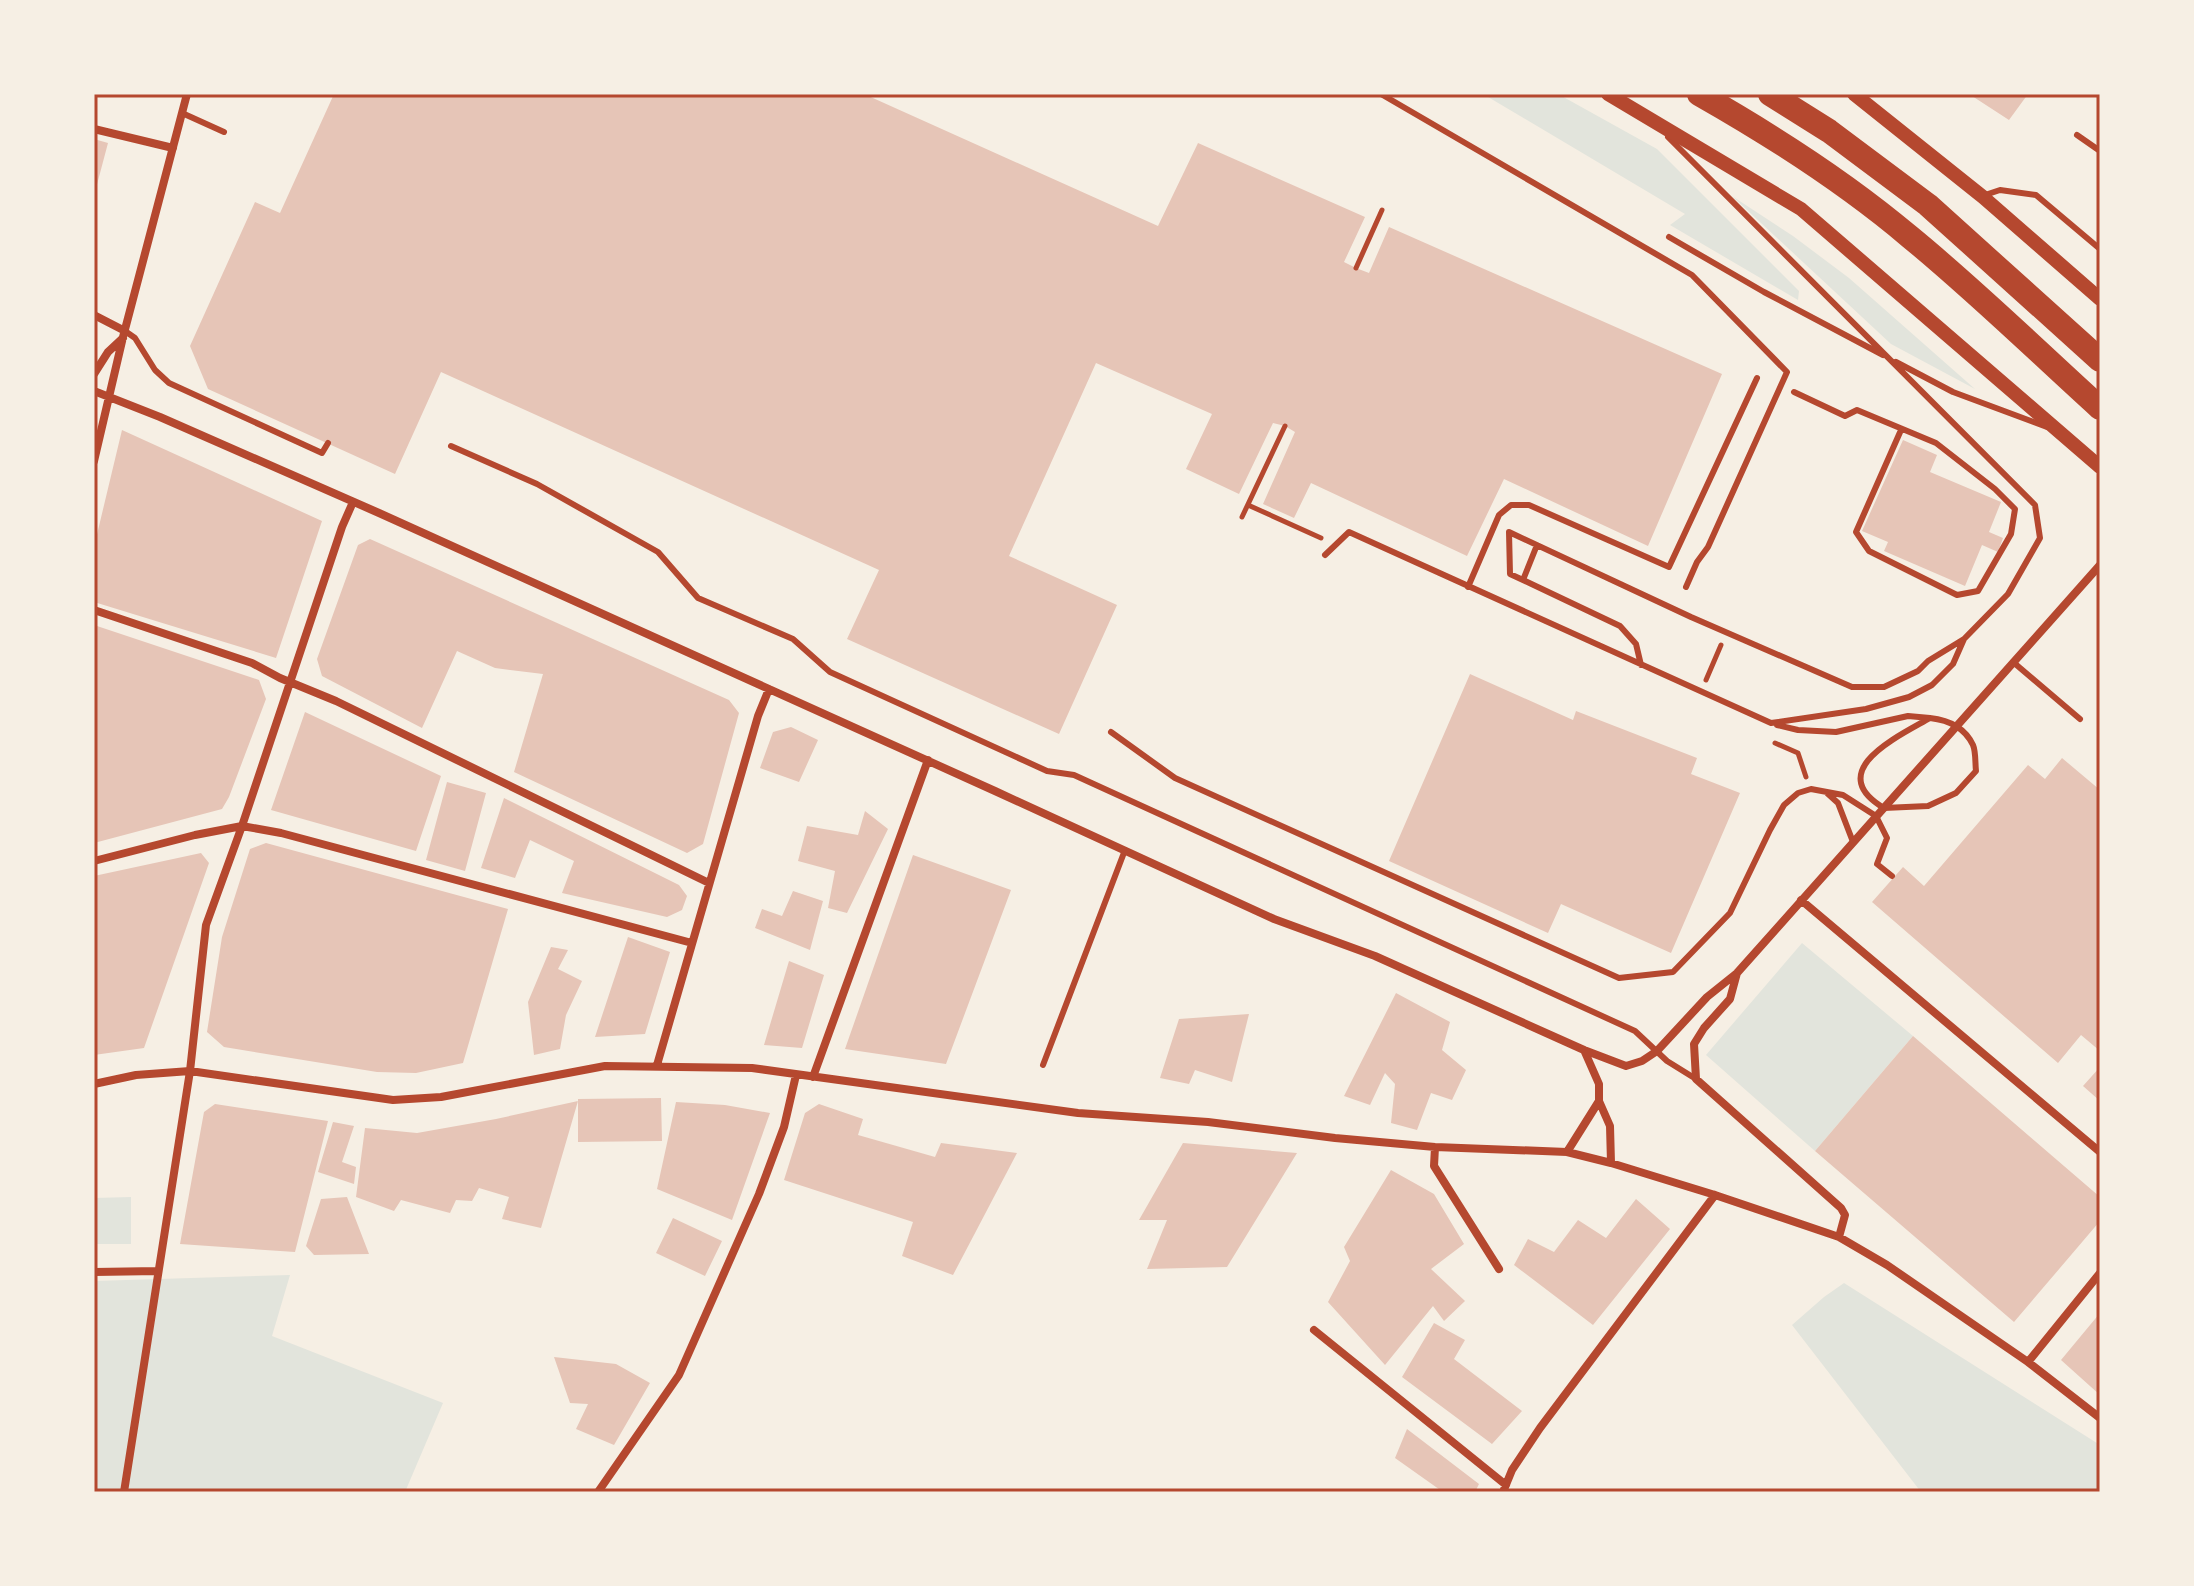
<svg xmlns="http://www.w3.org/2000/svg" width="2194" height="1586" font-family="'Work Sans',sans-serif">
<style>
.green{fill:#e2e4dc}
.building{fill:#e6c5b7}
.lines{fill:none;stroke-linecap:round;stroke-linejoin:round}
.path{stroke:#b5482f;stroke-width:5}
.service{stroke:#b5482f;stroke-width:6}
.minor{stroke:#b5482f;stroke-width:8}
.tertiary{stroke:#b5482f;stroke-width:14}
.motorway{stroke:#b5482f;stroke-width:24}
.neatline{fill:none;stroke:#b5482f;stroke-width:3}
</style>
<rect width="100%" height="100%" fill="#f6efe4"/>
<!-- green -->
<path class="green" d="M 1483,94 L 1558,94 L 1657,149 L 1799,291 L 1798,300 L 1670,225 L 1685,214 Z
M 1732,196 L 1793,236 L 1849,278 L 1975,389 L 1891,344 Z
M 1802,943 L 1913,1036 L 1815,1151 L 1706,1055 Z
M 131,1197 L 131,1244 L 94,1244 L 94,1198 Z
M 290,1275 L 272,1336 L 443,1403 L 405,1492 L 94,1492 L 94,1281 Z
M 1844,1283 L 2100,1445 L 2100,1492 L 1921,1492 L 1792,1325 L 1824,1297 Z"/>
<!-- building -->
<path class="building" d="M 334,94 L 864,94 L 1158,226 L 1198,143 L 1365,217 L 1344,262 L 1356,268 L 1369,273 L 1389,227 L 1722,374 L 1648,546 L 1504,479 L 1467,556 L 1311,483 L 1294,518 L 1263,504 L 1295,432 L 1285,426 L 1273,423 L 1239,494 L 1186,469 L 1212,414 L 1096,363 L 1009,556 L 1117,605 L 1059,734 L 847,639 L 879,570 L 441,372 L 395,474 L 208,389 L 190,346 L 255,202 L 280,213 Z
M 1969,94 L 2028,94 L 2009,120 Z
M 94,139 L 108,143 L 95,192 L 94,192 Z
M 122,430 L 322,521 L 276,658 L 94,602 L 94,547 Z
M 1903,440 L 1937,455 L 1930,472 L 2001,502 L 1989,532 L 2003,538 L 1998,552 L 1982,545 L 1965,586 L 1884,551 L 1888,542 L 1862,531 Z
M 370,539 L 729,700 L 739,713 L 703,844 L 687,853 L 514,772 L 543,674 L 495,668 L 457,651 L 422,728 L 322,676 L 317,659 L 358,545 Z
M 94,625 L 259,680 L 266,699 L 229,797 L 222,809 L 94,843 Z
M 1470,674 L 1573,720 L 1576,711 L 1697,758 L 1691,774 L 1740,793 L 1671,953 L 1561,904 L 1548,933 L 1389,861 Z
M 305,712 L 441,776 L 416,851 L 271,810 Z
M 791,727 L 818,740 L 799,782 L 760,768 L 773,732 Z
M 2062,758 L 2100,790 L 2100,1051 L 2081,1035 L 2058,1063 L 1872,902 L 1903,867 L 1924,886 L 2028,765 L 2045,779 Z
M 447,782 L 486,793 L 465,871 L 426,860 Z
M 504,798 L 679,885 L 687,896 L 682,910 L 667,917 L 562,893 L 574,861 L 530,840 L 515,878 L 481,868 Z
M 865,811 L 888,829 L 847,913 L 828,908 L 835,871 L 798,861 L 807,826 L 858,835 Z
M 266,843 L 508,909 L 463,1063 L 416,1073 L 377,1072 L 224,1047 L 207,1032 L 222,937 L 250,849 Z
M 201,853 L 209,863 L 144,1048 L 94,1055 L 94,876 Z
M 913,855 L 1011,890 L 946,1064 L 845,1049 Z
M 793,891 L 823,901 L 810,950 L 755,928 L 762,909 L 782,916 Z
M 628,937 L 670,952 L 645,1034 L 595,1037 Z
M 551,947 L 568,950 L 558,969 L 582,981 L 566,1015 L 560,1049 L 534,1055 L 528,1002 Z
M 789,961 L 824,975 L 802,1048 L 764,1045 Z
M 1396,993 L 1450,1022 L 1442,1050 L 1466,1070 L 1452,1100 L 1431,1093 L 1417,1130 L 1391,1123 L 1395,1084 L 1385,1073 L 1370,1105 L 1344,1096 Z
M 1249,1014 L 1232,1082 L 1195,1070 L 1189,1084 L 1160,1078 L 1179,1019 Z
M 1913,1036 L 2100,1197 L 2100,1221 L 2014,1322 L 1815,1151 Z
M 2100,1067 L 2100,1101 L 2083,1086 Z
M 661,1098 L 662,1141 L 578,1142 L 578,1099 Z
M 578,1101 L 541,1228 L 502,1219 L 509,1197 L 479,1188 L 472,1201 L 456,1200 L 450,1213 L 401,1200 L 394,1211 L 356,1197 L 365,1128 L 417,1133 L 496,1119 Z
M 676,1102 L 725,1105 L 770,1113 L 732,1220 L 657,1189 Z
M 215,1104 L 328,1121 L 295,1252 L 180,1244 L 204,1112 Z
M 819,1104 L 863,1119 L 858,1135 L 935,1157 L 941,1143 L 1017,1153 L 953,1275 L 902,1256 L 913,1222 L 784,1180 L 805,1113 Z
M 333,1122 L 354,1126 L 342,1162 L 356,1167 L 354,1184 L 318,1172 Z
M 1183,1143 L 1297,1153 L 1227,1267 L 1147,1269 L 1167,1220 L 1139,1220 Z
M 1391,1170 L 1434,1194 L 1464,1244 L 1431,1269 L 1465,1301 L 1444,1321 L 1433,1306 L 1385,1365 L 1328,1302 L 1350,1261 L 1344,1247 Z
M 347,1197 L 369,1254 L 314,1255 L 306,1246 L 321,1199 Z
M 1636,1199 L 1670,1229 L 1593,1325 L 1514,1265 L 1528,1239 L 1554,1252 L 1578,1220 L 1606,1238 Z
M 673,1218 L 722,1241 L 705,1276 L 656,1253 Z
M 2100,1313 L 2100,1395 L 2061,1360 Z
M 1434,1323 L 1465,1340 L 1454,1359 L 1522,1411 L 1492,1444 L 1402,1377 Z
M 554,1357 L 616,1364 L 650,1383 L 614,1445 L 576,1429 L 588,1404 L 570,1403 Z
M 1407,1429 L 1479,1484 L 1475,1492 L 1443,1492 L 1395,1458 Z"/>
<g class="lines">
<!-- path -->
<path class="path" d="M 1356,268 L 1382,210
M 1248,505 L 1321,538
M 1242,517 L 1285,426
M 1706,680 L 1721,645
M 1775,743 L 1798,753 L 1806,777"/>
<!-- service -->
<path class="service" d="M 1381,94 L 1692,275 L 1787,372 L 1708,547 L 1697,562 L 1686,587
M 182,113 L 224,132
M 2077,135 L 2100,151
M 1985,195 L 2000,190 L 2036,195 L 2100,249
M 1669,237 L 1764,292 L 1883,355
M 125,331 L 135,338 L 155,370 L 169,383 L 322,453 L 328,443
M 1896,362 L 1953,392 L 2047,427
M 1794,392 L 1845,416 L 1857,410 L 1936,443 L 1995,489 L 2015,509 L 2011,534 L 1978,591 L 1957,595 L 1869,551 L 1856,532 L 1901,430
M 451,446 L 537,484 L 658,552 L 698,598 L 793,639 L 830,672 L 1047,771 L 1074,775 L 1635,1031 L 1667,1061 L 1696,1079
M 1537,545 L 1523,580 L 1620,626 L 1636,644 L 1641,665
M 1325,555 L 1349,532 L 1771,723 L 1866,709 L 1909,697 L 1932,685 L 1953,664 L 1964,639 L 2008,594 L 2040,538 L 2035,505 L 1668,137
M 1523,580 L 1510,574 L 1509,532 L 1691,617 L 1852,687 L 1884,687 L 1918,671 L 1928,661 L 1964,639
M 1468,587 L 1499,515 L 1511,505 L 1529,505 L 1669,567 L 1757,378
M 2013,662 L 2080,719
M 1930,718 C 1948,720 1965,728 1973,745 C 1976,752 1975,763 1976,771 L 1956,793 L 1928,806 L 1884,808 C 1822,771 1899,736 1930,718 Z
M 1777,725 L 1798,730 L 1836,732 L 1908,716 L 1930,718
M 1111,732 L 1175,778 L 1619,978 L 1673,972 L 1730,913 L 1770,830 L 1784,805 L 1798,793 L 1811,789 L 1843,795 L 1876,816 L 1887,838 L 1877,864 L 1892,876
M 1827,793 L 1838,803 L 1853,842
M 1043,1065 L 1125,850"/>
<!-- minor -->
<path class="minor" d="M 94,129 L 173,148
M 94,315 L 125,331
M 94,374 L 108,352 L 123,338
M 94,391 L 160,417 L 379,513 L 995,791 L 1274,919 L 1375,956 L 1584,1050 L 1626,1066 L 1642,1061 L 1657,1051 L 1707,997 L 1737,973 L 2100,565
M 94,461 L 123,337 L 187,94
M 94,610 L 252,663 L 280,678 L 336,701 L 709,883
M 94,861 L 195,835 L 242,826 L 281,833 L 692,943
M 1801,900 L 2100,1152
M 1737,973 L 1730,999 L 1704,1028 L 1694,1044 L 1696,1079 L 1841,1208 L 1845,1215 L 1839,1237
M 657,1065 L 758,716 L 769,689
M 813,1077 L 928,760
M 94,1084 L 136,1075 L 190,1071 L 393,1100 L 441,1097 L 605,1066 L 752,1068 L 1078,1113 L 1208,1122 L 1335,1138 L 1435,1147 L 1567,1152 L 1611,1163 L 1715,1195 L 1839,1237 L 1887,1265 L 2028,1362 L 2100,1418
M 1599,1101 L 1610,1126 L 1611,1163
M 1435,1147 L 1434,1166 L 1499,1269
M 1567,1152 L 1599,1101 L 1599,1084 L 1584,1050
M 94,1272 L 158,1271
M 1314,1330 L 1506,1485
M 2028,1362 L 2100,1273
M 124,1492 L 190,1071 L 206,925 L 242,826 L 342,527 L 353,502
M 598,1492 L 679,1375 L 759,1194 L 784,1127 L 796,1075
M 1503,1492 L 1512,1470 L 1540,1428 L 1715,1195"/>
<!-- tertiary -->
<path class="tertiary" d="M 1608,94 L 1801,209 L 2100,467
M 1854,94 L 1983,197 L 2100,299"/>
<!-- motorway -->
<path class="motorway" d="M 1699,94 C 1773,136 1845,182 1910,237 C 1976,291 2037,351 2100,408
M 1770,94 L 1829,131 L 1928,205 L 2100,360"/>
</g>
<!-- border -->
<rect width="2194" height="1586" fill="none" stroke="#f6efe4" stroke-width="192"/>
<rect x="96" y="96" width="2002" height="1394" class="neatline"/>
</svg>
